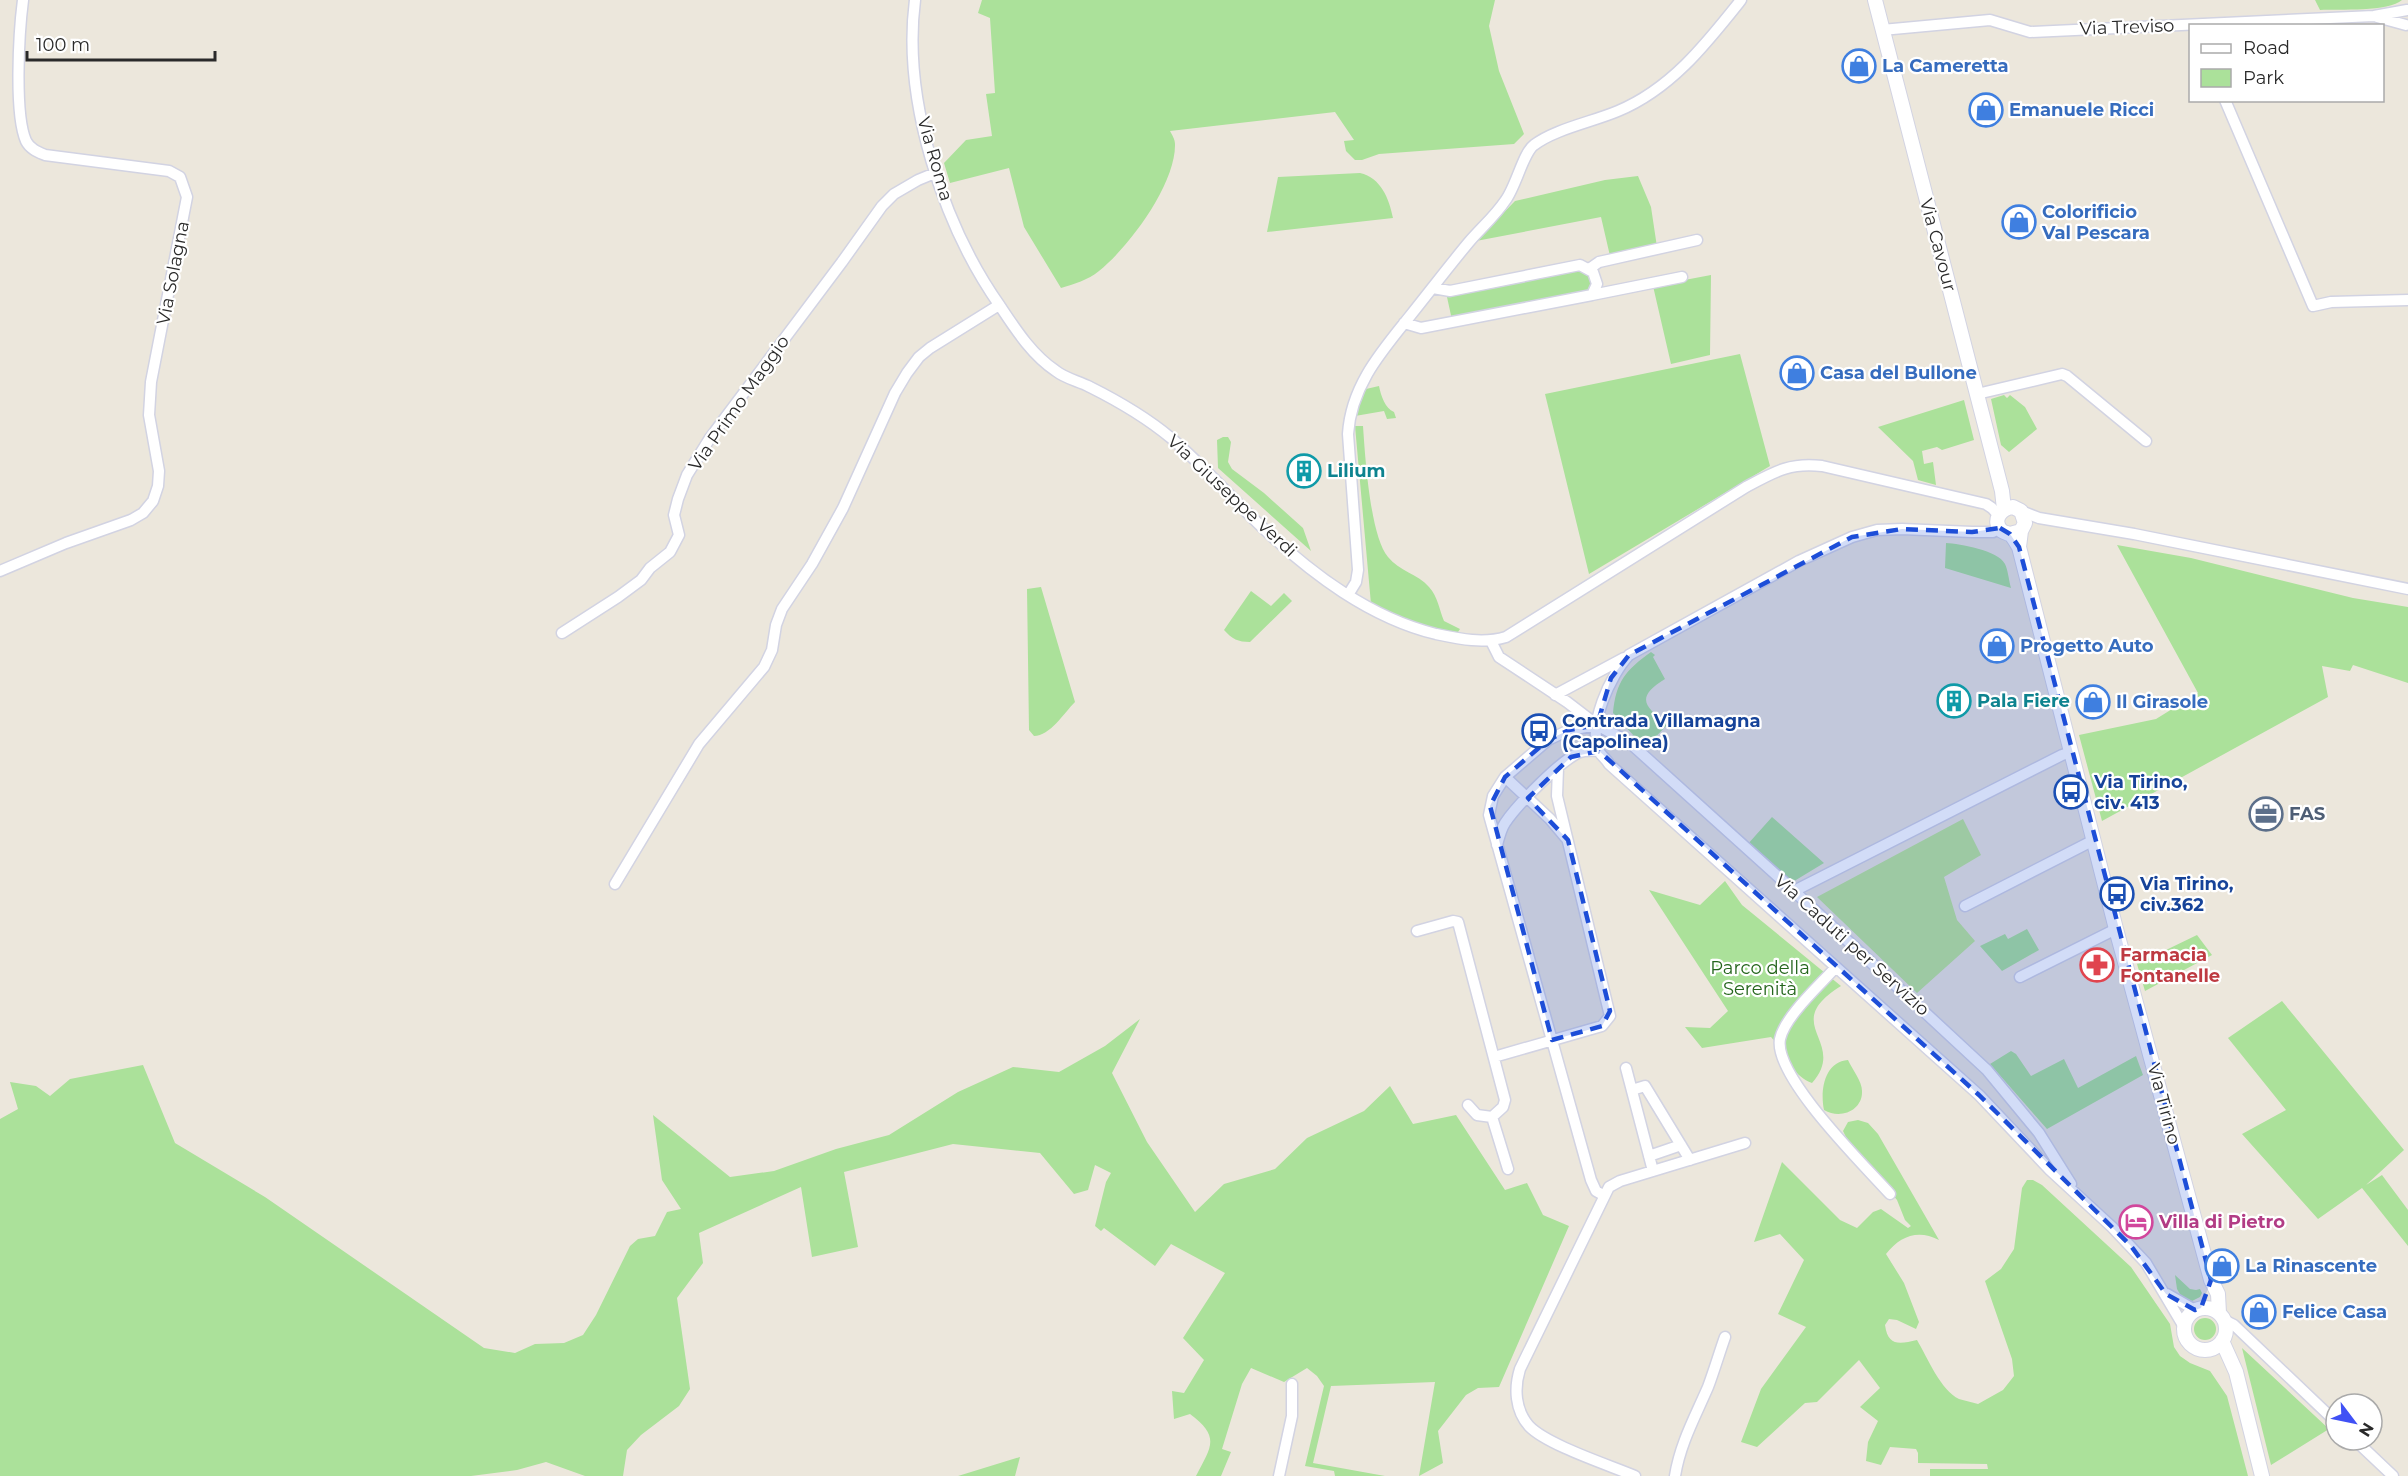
<svg xmlns="http://www.w3.org/2000/svg" width="2408" height="1476" font-family="Montserrat,sans-serif">
<style>
.green{fill:#abe19a}
.pitch{fill:#bde896}
.lines{fill:none;stroke-linecap:round;stroke-linejoin:round}
.minor-casing{stroke:#d2d3e2;stroke-width:13}
.tertiary-casing{stroke:#d2d3e2;stroke-width:16}
.minor{stroke:#fff;stroke-width:10}
.tertiary{stroke:#fff;stroke-width:14}
.marked{fill:#1d4ed8;fill-opacity:0.2;stroke:#1d4ed8;stroke-width:4.5;stroke-dasharray:12 8;stroke-linejoin:round}
.labels{text-anchor:middle;stroke-width:4.5;stroke-linejoin:round;paint-order:stroke}
.street-label{font-size:18px;fill:#2a2a2a;stroke:#fff}
.shop-label{font-size:18px;font-weight:bold;fill:#366cbe;stroke:#fff;text-anchor:start}
.culture-label{font-size:18px;font-weight:bold;fill:#0d838f;stroke:#fff;text-anchor:start}
.transit-label{font-size:18px;font-weight:bold;fill:#164399;stroke:#fff;text-anchor:start}
.service-label{font-size:18px;font-weight:bold;fill:#4e5e75;stroke:#fff;text-anchor:start}
.health-label{font-size:18px;font-weight:bold;fill:#be3a42;stroke:#fff;text-anchor:start}
.park-label{font-size:18px;fill:#24651c;stroke:#fff}
.hotel-label{font-size:18px;font-weight:bold;fill:#b23c85;stroke:#fff;text-anchor:start}
</style>
<rect width="100%" height="100%" fill="#ece7dc"/>
<!-- green -->
<path class="green" d="M 982,0 L 1495,0 L 1489,26 L 1499,71 L 1524,134 L 1514,144 L 1379,154 L 1362,160 L 1355,160 L 1346,151 L 1344,141 L 1354,140 L 1335,112 L 1170,131 C 1172,135 1175,139 1175,144 C 1176,184 1129,247 1099,271 C 1088,280 1074,284 1061,288 L 1024,227 L 1009,168 L 950,183 L 944,163 L 966,140 L 992,136 L 986,94 L 995,93 L 990,18 L 978,13 Z
M 2315,0 L 2402,0 C 2389,12 2339,9 2320,10 Z
M 1360,173 C 1381,178 1389,198 1393,218 L 1267,232 L 1278,177 Z
M 1638,176 L 1651,207 L 1657,247 L 1610,256 L 1601,217 L 1476,241 L 1515,201 L 1605,180 Z
M 1576,270 L 1581,270 L 1589,275 L 1591,283 L 1587,291 L 1452,320 L 1447,297 Z
M 1711,275 L 1710,355 L 1671,364 L 1653,286 Z
M 1740,354 L 1770,466 L 1589,574 L 1545,394 Z
M 1379,386 C 1381,396 1385,408 1394,412 L 1396,418 L 1387,419 L 1384,411 L 1355,416 L 1366,389 Z
M 2004,395 L 2007,398 L 2010,395 L 2025,407 L 2037,429 L 2009,452 L 2001,445 L 1991,399 Z
M 1964,400 L 1974,440 L 1942,450 L 1937,447 L 1922,451 L 1924,464 L 1933,462 L 1936,485 L 1918,480 L 1913,461 L 1878,427 Z
M 1355,426 L 1363,426 C 1365,455 1370,536 1388,557 C 1399,571 1418,574 1429,587 C 1438,597 1439,609 1444,621 L 1460,629 L 1456,635 L 1393,617 L 1371,604 Z
M 1223,437 L 1228,437 L 1231,442 L 1228,462 L 1232,469 L 1264,493 L 1303,528 L 1311,551 L 1218,468 L 1217,440 Z
M 1946,543 C 1960,544 1998,550 2005,564 C 2008,570 2009,581 2011,588 L 1945,568 Z
M 2117,545 L 2191,558 L 2353,598 L 2408,607 L 2408,683 L 2353,665 L 2350,671 L 2322,666 L 2328,697 L 2102,821 L 2079,735 L 2156,719 L 2198,693 Z
M 1041,587 L 1075,702 C 1064,713 1050,736 1034,736 L 1029,730 L 1027,589 Z
M 1251,591 L 1271,606 L 1284,593 L 1292,601 L 1250,642 C 1238,642 1232,639 1224,630 Z
M 1651,652 L 1655,655 L 1653,657 L 1665,679 C 1636,697 1643,706 1668,724 L 1645,748 L 1613,713 C 1616,681 1626,670 1651,652 Z
M 1772,817 L 1824,863 L 1791,883 L 1747,845 Z
M 1725,881 L 1742,905 L 1841,986 C 1778,1025 1849,1041 1812,1083 C 1791,1076 1785,1051 1771,1037 L 1702,1048 L 1685,1027 L 1710,1028 L 1728,1011 L 1649,890 L 1700,905 Z
M 2027,929 L 2039,950 L 2002,971 L 1980,946 L 2005,934 L 2008,939 Z
M 2197,935 L 2212,955 L 2145,991 L 2137,964 Z
M 2282,1001 L 2404,1150 L 2366,1185 L 2382,1175 L 2408,1210 L 2408,1246 L 2362,1188 L 2318,1219 L 2242,1134 L 2286,1110 L 2228,1038 Z
M 1140,1019 L 1112,1073 L 1147,1142 L 1195,1212 L 1224,1184 L 1275,1169 L 1307,1138 L 1364,1111 L 1390,1086 L 1413,1124 L 1456,1115 L 1505,1190 L 1527,1183 L 1543,1215 L 1569,1226 L 1499,1387 L 1478,1388 L 1466,1395 L 1438,1431 L 1443,1463 L 1419,1476 L 1435,1382 L 1331,1386 L 1313,1463 L 1385,1476 L 1335,1476 L 1334,1471 L 1305,1466 L 1324,1386 L 1317,1376 L 1307,1368 L 1284,1382 L 1251,1368 L 1242,1384 L 1222,1449 L 1231,1452 L 1221,1476 L 1196,1476 C 1211,1447 1221,1437 1190,1414 L 1174,1419 L 1172,1391 L 1184,1393 L 1204,1360 L 1183,1338 L 1225,1273 L 1171,1244 L 1155,1266 L 1104,1228 L 1101,1231 L 1095,1226 L 1106,1182 L 1111,1173 L 1095,1165 L 1088,1190 L 1074,1194 L 1040,1153 L 953,1144 L 844,1172 L 858,1247 L 812,1257 L 801,1187 L 699,1233 L 703,1263 L 677,1298 L 690,1389 L 679,1406 L 641,1435 L 627,1450 L 623,1476 L 585,1476 L 546,1462 L 517,1470 L 471,1476 L 0,1476 L 0,1119 L 18,1109 L 10,1082 L 36,1086 L 50,1096 L 70,1079 L 143,1065 L 175,1143 L 265,1197 L 484,1348 L 515,1353 L 535,1344 L 564,1343 L 583,1335 L 596,1315 L 630,1246 L 638,1239 L 655,1236 L 667,1212 L 681,1209 L 662,1180 L 653,1115 L 730,1177 L 774,1171 L 836,1149 L 889,1135 L 958,1092 L 1013,1067 L 1059,1072 L 1105,1046 Z
M 2011,1051 L 2016,1054 L 2031,1076 L 2064,1059 L 2078,1088 L 2136,1056 L 2143,1075 L 2047,1129 L 1990,1064 Z
M 1848,1060 C 1852,1069 1862,1081 1862,1091 C 1863,1110 1841,1120 1824,1110 C 1820,1091 1824,1062 1848,1060 Z
M 1858,1120 L 1868,1123 L 1878,1134 L 1939,1240 C 1918,1229 1900,1236 1886,1254 L 1904,1283 L 1919,1322 L 1916,1329 L 1897,1320 L 1889,1319 L 1885,1325 C 1888,1347 1900,1344 1917,1340 C 1927,1357 1941,1391 1959,1399 C 1965,1401 1972,1402 1978,1404 L 2003,1390 L 2014,1376 L 2012,1359 L 1985,1281 L 2001,1269 L 2014,1249 L 2022,1188 L 2027,1180 L 2033,1180 L 2042,1185 L 2131,1267 L 2170,1324 L 2174,1347 L 2180,1356 L 2190,1363 L 2210,1371 L 2227,1396 L 2248,1476 L 1930,1476 L 1930,1469 L 1988,1469 L 1987,1464 L 1918,1463 L 1918,1453 L 1916,1449 L 1890,1447 L 1881,1465 L 1866,1461 L 1868,1442 L 1878,1421 L 1860,1407 L 1880,1388 L 1859,1360 L 1817,1402 L 1805,1403 L 1757,1447 L 1741,1442 L 1761,1389 L 1806,1327 L 1778,1314 L 1804,1260 L 1780,1234 L 1754,1242 L 1782,1162 L 1840,1220 L 1857,1228 L 1873,1212 L 1881,1209 L 1908,1228 L 1911,1226 L 1905,1220 L 1897,1200 L 1848,1141 L 1843,1131 L 1848,1122 Z
M 2175,1275 L 2190,1289 L 2196,1290 L 2200,1289 L 2202,1293 L 2200,1297 L 2192,1301 L 2181,1296 L 2177,1289 Z
M2194 1329a11 11 0 1 1 22 0a11 11 0 1 1-22 0Z
M 2242,1348 L 2329,1429 L 2271,1465 Z
M 1020,1457 L 1015,1476 L 958,1476 Z"/>
<!-- pitch -->
<path class="pitch" d="M 1963,819 L 1981,855 L 1944,877 L 1957,920 L 1975,941 L 1917,993 L 1817,897 Z"/>
<g class="lines">
<defs>
<path id="minor" d="M 915,0 C 902,100 943,225 1000,306 C 1016,330 1032,355 1056,371 C 1066,379 1079,381 1090,387 C 1118,401 1147,418 1171,438 C 1204,466 1232,499 1263,528 C 1312,574 1370,618 1436,634 C 1460,639 1483,644 1506,637 L 1746,487 C 1774,472 1790,462 1822,466 L 1986,504 L 1992,508 L 1999,516
M 2377,17 L 2406,25
M 1882,30 L 1990,20 L 2030,32 L 2374,16 L 2407,10
M 2225,100 L 2313,306 L 2331,302 L 2408,300
M 1589,269 L 1599,262 L 1697,240
M 1592,295 L 1682,277
M 1404,323 L 1421,328 L 1592,295 L 1597,284 L 1593,272 L 1580,265 L 1450,291 L 1433,288
M 1977,394 L 2062,374 L 2067,376 L 2146,441
M 2021,511 L 2039,518 L 2134,534 L 2408,589
M 2000,528 L 1993,532 L 1972,532 L 1902,529 L 1877,530 L 1852,537 L 1799,561 L 1629,655 C 1611,674 1586,727 1600,753 C 1602,756 1607,760 1609,764 L 1979,1095 L 2050,1170 L 2112,1227 L 2146,1263 L 2184,1327
M 0,571 L 66,543 L 131,520 L 143,513 L 153,501 L 158,486 L 159,471 L 149,415 L 151,382 L 187,197 L 180,177 L 169,171 L 45,155 C 38,152 30,149 26,141 C 14,114 19,31 23,0
M 1348,595 L 1356,582 L 1358,570 L 1348,434 C 1351,386 1381,352 1410,316 C 1430,291 1449,266 1469,242 C 1481,228 1495,216 1505,201 C 1516,187 1523,153 1534,145 C 1555,129 1592,122 1618,111 C 1671,89 1706,44 1741,0
M 562,633 L 618,597 L 641,580 L 650,568 L 670,552 L 679,535 L 674,515 L 678,499 L 687,475 L 710,438 L 842,262 L 882,206 L 894,194 L 918,180 L 935,173
M 1491,641 L 1499,657 L 1567,702 L 1597,725 L 1630,743 L 1794,891 L 1987,1070 L 2039,1133 L 2071,1184
M 1555,695 L 1624,658
M 1597,725 L 1569,730 L 1548,740 L 1505,777 L 1493,796 L 1489,815 L 1591,1180 L 1596,1191 L 1603,1195
M 1505,777 L 1550,819 L 1566,838
M 1497,845 C 1499,837 1501,829 1505,823 C 1517,805 1561,760 1580,752 C 1586,750 1593,751 1599,751
M 615,884 L 699,744 L 764,667 L 772,650 L 776,625 L 782,609 L 812,564 L 843,508 L 895,393 L 907,373 L 919,357 L 930,348 L 999,305
M 1794,891 L 2062,755 L 2072,752
M 1965,906 L 2094,840
M 1417,931 L 1453,921 L 1458,922 L 1505,1100 L 1503,1107 L 1492,1117 L 1477,1115 L 1468,1105
M 1836,967 C 1820,985 1785,1016 1780,1039 C 1773,1076 1865,1166 1890,1194
M 2020,977 L 2116,929
M 1494,1057 L 1602,1026 L 1610,1016 L 1557,796 L 1558,768
M 1626,1068 L 1653,1171
M 1632,1090 L 1645,1086 L 1690,1160
M 1492,1117 L 1508,1169
M 1649,1156 L 1681,1145
M 2167,1294 L 2195,1310
M 2224,1320 L 2234,1325 L 2336,1422
M 2355,1440 L 2393,1476
M 1279,1476 L 1292,1416 L 1292,1384
M 1635,1476 C 1609,1465 1547,1445 1529,1426 C 1515,1410 1514,1388 1520,1369 L 1609,1187 L 1620,1181 L 1745,1143
M 1675,1476 C 1680,1444 1695,1417 1708,1387 C 1714,1371 1719,1354 1725,1337"/>
<path id="tertiary" d="M 1875,0 L 2002,491 L 2004,509
M 2021,531 L 2019,547 L 2116,929 L 2211,1280 L 2218,1294 L 2219,1313
M 2010,534 L 2021,531 L 2025,523 L 2021,511 L 2013,507 C 2001,508 1991,521 2002,531 C 2005,533 2008,533 2011,535 C 2014,538 2017,544 2019,547
M2184 1329a21 21 0 1 1 42 0a21 21 0 1 1-42 0Z
M 2222,1341 L 2236,1372 L 2262,1476"/>
</defs>
<!-- minor casing -->
<use href="#minor" class="minor-casing"/>
<!-- tertiary casing -->
<use href="#tertiary" class="tertiary-casing"/>
<!-- minor -->
<use href="#minor" class="minor"/>
<!-- tertiary -->
<use href="#tertiary" class="tertiary"/>
</g>
<!-- marked area -->
<path class="marked" d="M 2000,528 L 2010,534 L 2019,547 L 2211,1280 L 2201,1308 L 2195,1310 L 2166,1294 L 2131,1246 L 1979,1095 L 1599,751 L 1571,757 L 1528,798 L 1568,840 L 1610,1011 L 1602,1026 L 1552,1040 L 1490,806 L 1505,777 L 1548,740 L 1569,730 L 1597,725 L 1611,678 L 1629,655 L 1852,537 L 1902,529 L 1972,532 Z"/>
<!-- icons -->
<defs>
<symbol id="shop-ring" viewBox="-11 -11 22 22"><circle r="9.5" fill="#fff" stroke="#3f7fe0" stroke-width="1.5"/><path d="M-5-2.5h2.3a2.7 3.5 0 0 1 5.4 0H5L5.5 6h-11ZM-1.5-2.5h3a1.5 2.3 0 0 0-3 0Z" fill="#3f7fe0"/></symbol>
<symbol id="building-ring" viewBox="-11 -11 22 22"><circle r="9.5" fill="#fff" stroke="#0f9aa8" stroke-width="1.5"/><path d="M-4-6H4V6H1V3H-1V6H-4ZM-2.5-4.3h1.7v1.8h-1.7ZM.8-4.3h1.7v1.8H.8ZM-2.5-1h1.7V.8h-1.7ZM.8-1h1.7V.8H.8Z" fill="#0f9aa8"/></symbol>
<symbol id="bus-ring" viewBox="-11 -11 22 22"><circle r="9.5" fill="#fff" stroke="#1a4fb4" stroke-width="1.5"/><path d="M-5-6H5V4H4V6H2V4H-2V6H-4V4H-5ZM-3.5-4V0h7V-4ZM-3.5 1.2v1.5H-2V1.2ZM2 1.2v1.5H3.5V1.2Z" fill="#1a4fb4"/></symbol>
<symbol id="office-ring" viewBox="-11 -11 22 22"><circle r="9.5" fill="#fff" stroke="#5c6f8a" stroke-width="1.5"/><path d="M-6-3h4V-5.5h4V-3h4V5H-6ZM-1-4.5V-3h2v-1.5ZM-6 0V1H6V0Z" fill="#5c6f8a"/></symbol>
<symbol id="pharmacy-ring" viewBox="-11 -11 22 22"><circle r="9.5" fill="#fff" stroke="#e0444e" stroke-width="1.5"/><path d="M-2-6h4v4h4v4h-4v4h-4v-4h-4v-4h4Z" fill="#e0444e"/></symbol>
<symbol id="hotel-ring" viewBox="-11 -11 22 22"><circle r="9.5" fill="#fff" stroke="#d1479c" stroke-width="1.5"/><path d="M-6-4.5h1.5V1H6V5H4.5V3h-9V5H-6ZM-4 0a1.8 1.8 0 1 1 3.6 0ZM.5 0V-2.5h3Q6-2.5 6 0Z" fill="#d1479c"/></symbol>
</defs>
<g fill-rule="evenodd">
<use href="#shop-ring" x="1840" y="47" width="38" height="38"/>
<use href="#shop-ring" x="1967" y="91" width="38" height="38"/>
<use href="#shop-ring" x="2000" y="203" width="38" height="38"/>
<use href="#shop-ring" x="1778" y="354" width="38" height="38"/>
<use href="#building-ring" x="1285" y="452" width="38" height="38"/>
<use href="#shop-ring" x="1978" y="627" width="38" height="38"/>
<use href="#building-ring" x="1935" y="682" width="38" height="38"/>
<use href="#shop-ring" x="2074" y="683" width="38" height="38"/>
<use href="#bus-ring" x="1520" y="712" width="38" height="38"/>
<use href="#bus-ring" x="2052" y="773" width="38" height="38"/>
<use href="#office-ring" x="2247" y="795" width="38" height="38"/>
<use href="#bus-ring" x="2098" y="875" width="38" height="38"/>
<use href="#pharmacy-ring" x="2078" y="946" width="38" height="38"/>
<use href="#hotel-ring" x="2117" y="1203" width="38" height="38"/>
<use href="#shop-ring" x="2203" y="1247" width="38" height="38"/>
<use href="#shop-ring" x="2240" y="1293" width="38" height="38"/>
</g>
<g class="labels">
<!-- street labels -->
<g class="street-label">
<text transform="translate(2127 27) rotate(-2)" y="6">Via Treviso</text>
<text transform="translate(935 159) rotate(74)" y="6">Via Roma</text>
<text transform="translate(1938 245) rotate(75)" y="6">Via Cavour</text>
<text transform="translate(173 273) rotate(-79)" y="6">Via Solagna</text>
<text transform="translate(739 403) rotate(-55)" y="6">Via Primo Maggio</text>
<text transform="translate(1232 496) rotate(43)" y="6">Via Giuseppe Verdi</text>
<text transform="translate(1852 945) rotate(42)" y="6">Via Caduti per Servizio</text>
<text transform="translate(2164 1104) rotate(75)" y="6">Via Tirino</text>
</g>
<!-- shop labels -->
<g class="shop-label">
<text x="1882" y="72">La Cameretta</text>
<text x="2009" y="116">Emanuele Ricci</text>
<text x="2042" y="218">Colorificio<tspan x="2042" dy="21">Val Pescara</tspan></text>
<text x="1820" y="379">Casa del Bullone</text>
<text x="2020" y="652">Progetto Auto</text>
<text x="2116" y="708">Il Girasole</text>
<text x="2245" y="1272">La Rinascente</text>
<text x="2282" y="1318">Felice Casa</text>
</g>
<!-- culture labels -->
<g class="culture-label">
<text x="1327" y="477">Lilium</text>
<text x="1977" y="707">Pala Fiere</text>
</g>
<!-- transit labels -->
<g class="transit-label">
<text x="1562" y="727">Contrada Villamagna<tspan x="1562" dy="21">(Capolinea)</tspan></text>
<text x="2094" y="788">Via Tirino,<tspan x="2094" dy="21">civ. 413</tspan></text>
<text x="2140" y="890">Via Tirino,<tspan x="2140" dy="21">civ.362</tspan></text>
</g>
<!-- service labels -->
<g class="service-label">
<text x="2289" y="820">FAS</text>
</g>
<!-- health labels -->
<g class="health-label">
<text x="2120" y="961">Farmacia<tspan x="2120" dy="21">Fontanelle</tspan></text>
</g>
<!-- park labels -->
<g class="park-label">
<text x="1760" y="974">Parco della<tspan x="1760" dy="21">Serenità</tspan></text>
</g>
<!-- hotel labels -->
<g class="hotel-label">
<text x="2159" y="1228">Villa di Pietro</text>
</g>
</g>
<!-- legend -->
<rect x="2189" y="24" width="195" height="78" fill="#ffffff" stroke="#aaaaaa" stroke-width="1.5"/>
<rect x="2201" y="44" width="30" height="9" fill="#ffffff" stroke="#aaaaaa" stroke-width="1.5"/>
<text x="2243" y="54" font-size="18" fill="#2a2a2a">Road</text>
<rect x="2201" y="69" width="30" height="18" fill="#abe19a" stroke="#aaaaaa" stroke-width="1.5"/>
<text x="2243" y="84" font-size="18" fill="#2a2a2a">Park</text>
<!-- north arrow -->
<g transform="translate(2354 1422) rotate(122)"><circle r="28" fill="#ffffff" stroke="#aaaaaa" stroke-width="1.5"/>
<path d="M0-4.5L10 22L0 15L-10 22Z" fill="#4051f5"/>
<text y="-9" font-size="16" font-weight="bold" text-anchor="middle" fill="#2a2a2a">N</text>
</g>
<!-- scale -->
<path d="M27 51v9h188v-9" fill="none" stroke="#2a2a2a" stroke-width="3"/>
<text x="36" y="51" font-size="18" fill="#2a2a2a" stroke="#ffffff" stroke-width="4.5" paint-order="stroke">100 m</text>
</svg>
